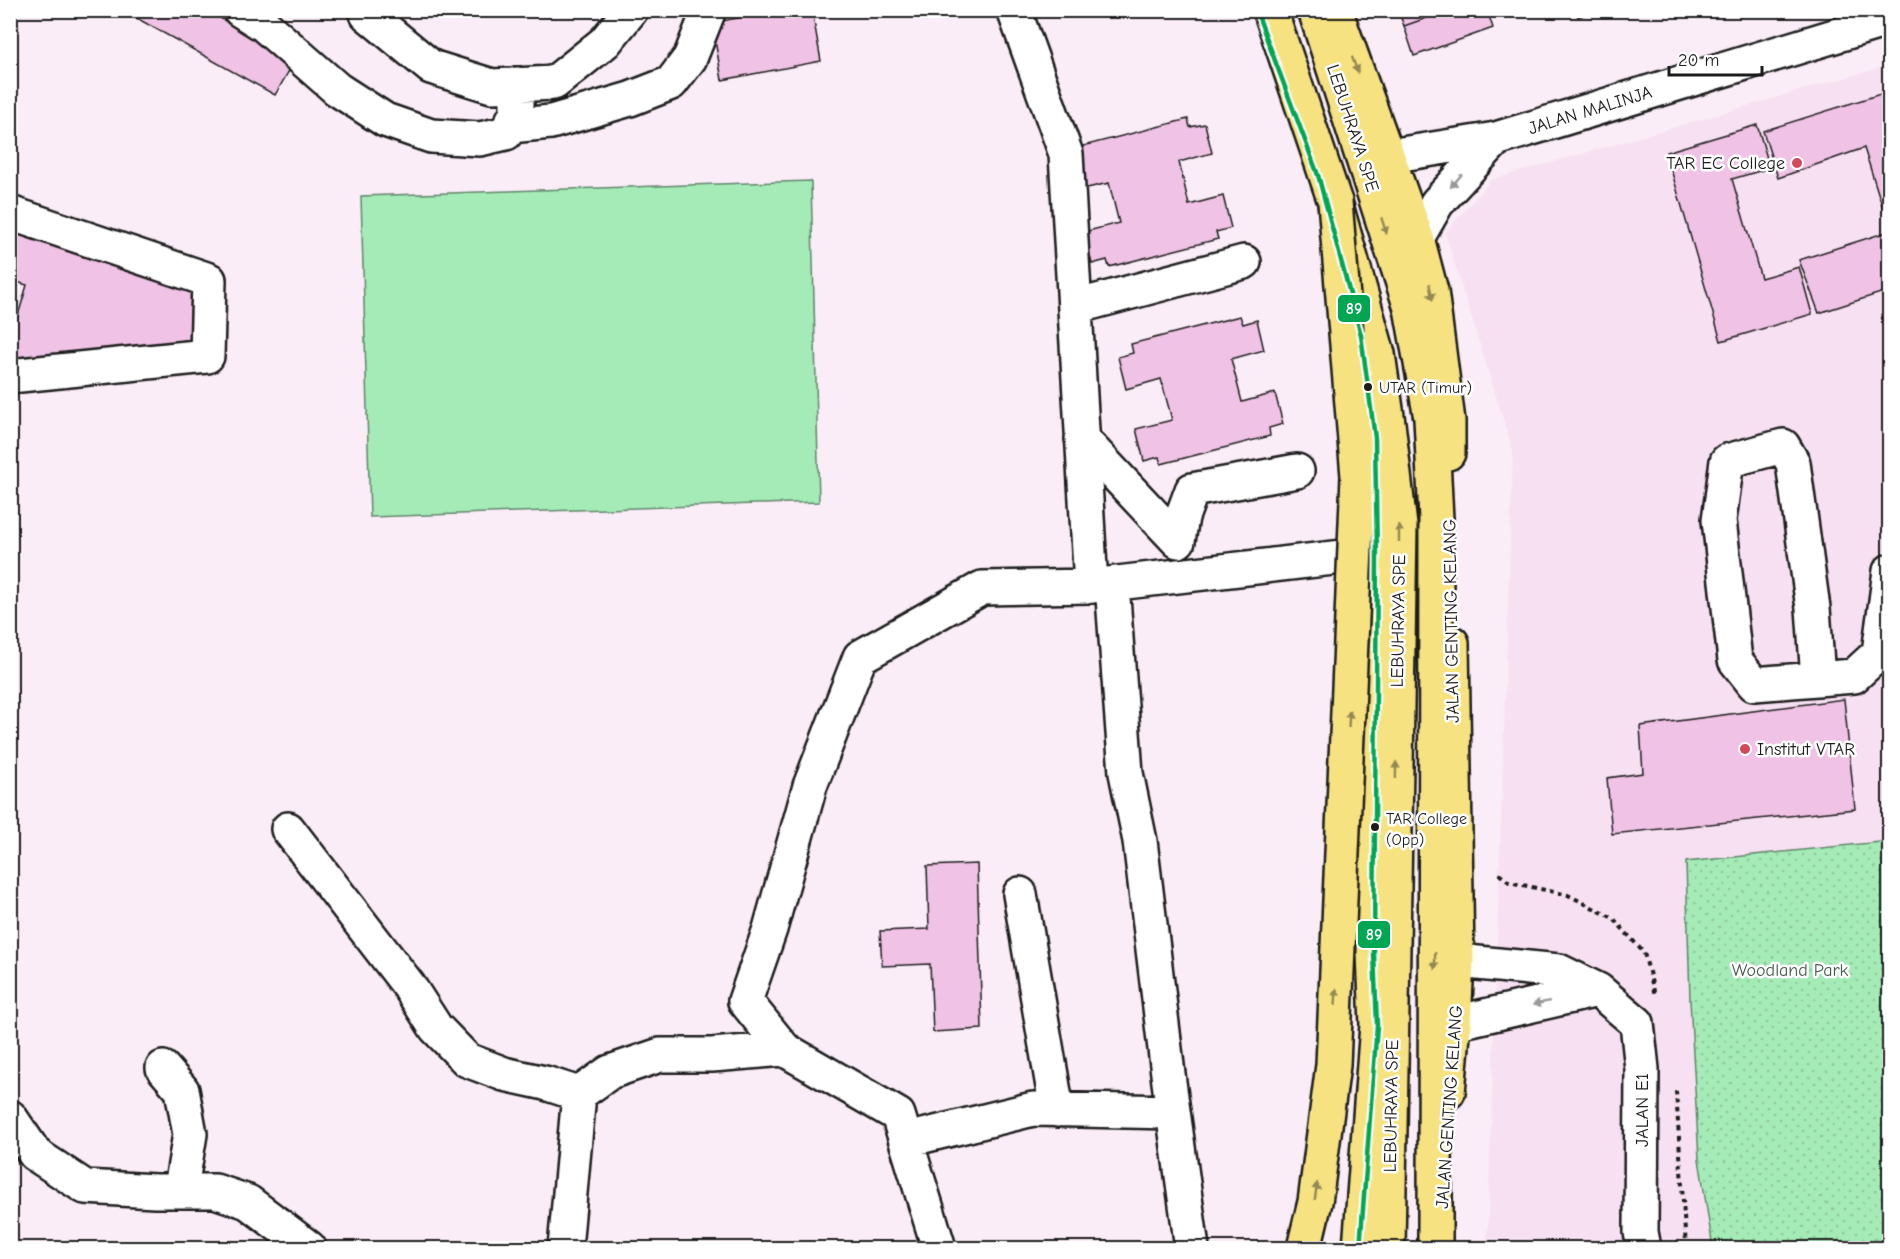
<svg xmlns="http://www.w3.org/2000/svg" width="1900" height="1259" font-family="'Comic Neue',sans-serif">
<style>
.built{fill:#f7e0f2}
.park{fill:url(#park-dots);stroke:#60846a;stroke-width:1.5}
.garden{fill:#a5ebb7;stroke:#60846a;stroke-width:1.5}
.building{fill:#f0c2e5;stroke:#1c1c1c;stroke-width:1.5}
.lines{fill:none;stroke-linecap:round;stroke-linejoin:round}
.minor-casing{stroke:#1c1c1c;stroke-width:38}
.major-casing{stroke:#1c1c1c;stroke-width:38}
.highway-casing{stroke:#1c1c1c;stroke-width:38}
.path{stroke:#1c1c1c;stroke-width:4;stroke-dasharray:4.5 4.5;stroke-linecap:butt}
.minor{stroke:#fff;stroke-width:33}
.major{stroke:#f6e281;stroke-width:33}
.highway{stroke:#f6e281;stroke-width:33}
.highway-bridge-casing{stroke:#1c1c1c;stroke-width:38;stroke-linecap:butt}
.highway-bridge{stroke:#f6e281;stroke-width:33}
.bus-1-casing{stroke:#fff;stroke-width:9}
.bus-1{stroke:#00a651;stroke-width:4.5}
.oneway{fill:#948954}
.oneway2{fill:#999}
.poi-dot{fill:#d1495b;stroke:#fff;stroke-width:2}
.bus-dot{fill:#1c1c1c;stroke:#fff;stroke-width:2}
.labels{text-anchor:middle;stroke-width:5;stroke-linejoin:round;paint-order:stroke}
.bus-label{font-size:16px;fill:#1c1c1c;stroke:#fff;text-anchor:start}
.street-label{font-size:18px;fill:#1c1c1c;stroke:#fff}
.poi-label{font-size:18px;fill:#1c1c1c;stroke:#fff;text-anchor:end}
.park-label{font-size:18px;fill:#455a4a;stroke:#fff}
.line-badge{stroke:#fff;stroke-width:2}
.badge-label{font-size:16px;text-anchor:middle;font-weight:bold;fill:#fff}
</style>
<defs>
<pattern id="park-dots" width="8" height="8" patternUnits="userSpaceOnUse" patternTransform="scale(1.5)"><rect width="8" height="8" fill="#a5ebb7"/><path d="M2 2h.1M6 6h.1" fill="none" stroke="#8dc99d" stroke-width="1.8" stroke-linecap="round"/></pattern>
</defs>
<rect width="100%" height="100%" fill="#faedf7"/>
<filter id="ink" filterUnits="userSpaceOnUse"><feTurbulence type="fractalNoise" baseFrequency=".0167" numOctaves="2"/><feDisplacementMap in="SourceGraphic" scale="12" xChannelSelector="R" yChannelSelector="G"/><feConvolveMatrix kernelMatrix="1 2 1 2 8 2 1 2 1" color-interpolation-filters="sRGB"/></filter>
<g filter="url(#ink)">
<!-- built -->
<path class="built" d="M 1889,65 L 1889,1248 L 1487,1248 L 1513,451 L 1445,233 L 1491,180 Z"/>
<!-- park -->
<path class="park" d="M 1889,841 L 1889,1248 L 1713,1248 L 1699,1159 L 1690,1000 L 1686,862 Z"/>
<!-- garden -->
<path class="garden" d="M 811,181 L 819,502 L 370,517 L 361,196 Z"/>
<!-- building -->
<path class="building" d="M 122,10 L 206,10 L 295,60 L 275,95 Z
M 752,10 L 812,10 L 821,61 L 722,80 L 712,23 L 753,15 Z
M 1398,10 L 1449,10 L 1404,26 Z
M 1449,10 L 1487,10 L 1493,28 L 1414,56 L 1404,26 Z
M 1576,10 L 1597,10 L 1578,17 Z
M 1890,91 L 1890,231 L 1864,148 L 1778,178 L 1763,131 Z
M 1188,119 L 1190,127 L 1205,124 L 1212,153 L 1179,162 L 1189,205 L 1223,196 L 1231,228 L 1216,232 L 1218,239 L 1109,267 L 1107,260 L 1092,264 L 1084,232 L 1119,223 L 1109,183 L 1074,191 L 1079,147 Z
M 1757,125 L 1770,168 L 1732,179 L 1761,278 L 1799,267 L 1812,314 L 1721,341 L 1666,152 Z
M 10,221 L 84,255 L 103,262 L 107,251 L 204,297 L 192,348 L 10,369 L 10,320 L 17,319 L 27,285 L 10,280 Z
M 1890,231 L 1890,290 L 1819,313 L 1799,260 Z
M 1240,316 L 1243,324 L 1257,320 L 1264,350 L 1231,359 L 1242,402 L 1275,393 L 1283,424 L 1269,428 L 1270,436 L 1161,464 L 1159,457 L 1144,461 L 1136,429 L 1172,420 L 1161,379 L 1126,389 L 1118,357 L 1133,353 L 1131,344 Z
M 1844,699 L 1855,809 L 1612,834 L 1607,778 L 1643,773 L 1640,726 Z
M 977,864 L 982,1029 L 933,1032 L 930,964 L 882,966 L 880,931 L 929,929 L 927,866 Z"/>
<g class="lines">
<defs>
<path id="minor" d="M 240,10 L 264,25 L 337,89 L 385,120 L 431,136 L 480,139 L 506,133 L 517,112 L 517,84
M 366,10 L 367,14 L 431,67 L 492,86 L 554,83 L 605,42 L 631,10
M 1014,10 L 1066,154 L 1091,586 L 1377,553
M 510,126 L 551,122 L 630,99 L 671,83 L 690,58 L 709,10
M 1389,156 L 1496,139 L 1890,19
M 10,213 L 209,280 L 207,356 L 10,376
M 1417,238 L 1437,203 L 1496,139
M 1075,307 L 1244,262
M 1082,439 L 1178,541 L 1182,517 L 1192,490 L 1297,471
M 1112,584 L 1126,773 L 1140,841 L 1169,1082 L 1192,1248
M 1818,679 L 1813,608 L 1793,463 L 1783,446 L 1727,461 L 1719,520 L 1735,660 L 1754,684 L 1854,676 L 1879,653 L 1890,571
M 288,829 L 409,986 L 436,1028 L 467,1060 L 504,1074 L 545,1083 L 579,1094
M 1020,894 L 1057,1110
M 1457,961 L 1559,971 L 1598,990 L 1637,1023 L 1642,1069 L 1641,1232 L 1644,1248
M 1454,1023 L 1598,990
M 163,1068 L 182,1090 L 190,1134 L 183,1176 L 187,1191
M 10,1117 L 35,1154 L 85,1187 L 155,1191 L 215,1191 L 248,1202 L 309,1248
M 907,1140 L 1033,1109 L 1173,1112
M 565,1248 L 579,1094 L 610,1072 L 660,1055 L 712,1055 L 784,1049
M 939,1248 L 898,1115 L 784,1049 L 745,1001 L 770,929 L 810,786 L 860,657 L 982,588 L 1091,586"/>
<path id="major" d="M 1335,10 L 1417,238 L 1431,291 L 1448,421 L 1448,453
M 1448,1092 L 1454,1023 L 1457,961 L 1452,643
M 1360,1248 L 1377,1025 L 1374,953 L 1377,553 L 1375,438 L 1371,408"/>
<path id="highway" d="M 1270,10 L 1335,202 L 1378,354 L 1388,423 L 1400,526 L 1388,1248
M 1315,10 L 1411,308 L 1431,418 L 1436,519 L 1435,1248"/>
</defs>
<!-- minor casing -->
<use href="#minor" class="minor-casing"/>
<!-- major casing -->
<use href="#major" class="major-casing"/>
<!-- highway casing -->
<use href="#highway" class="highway-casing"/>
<!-- path -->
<path class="path" d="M 1499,874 L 1509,882 L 1568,895 L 1613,918 L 1644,953 L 1655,995
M 1676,1091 L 1686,1248"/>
<!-- minor -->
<use href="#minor" class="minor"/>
<!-- major -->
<use href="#major" class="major"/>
<!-- highway -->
<use href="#highway" class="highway"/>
<defs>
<path id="highway-bridge" d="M 1304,1248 L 1315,1202 L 1333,1065 L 1358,476 L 1335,202"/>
</defs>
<!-- highway-bridge casing -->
<use href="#highway-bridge" class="highway-bridge-casing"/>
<!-- highway-bridge -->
<use href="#highway-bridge" class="highway-bridge"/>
<defs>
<path id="bus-1" d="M 1256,10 L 1318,175 L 1361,335 L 1375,438 L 1377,553 L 1374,953 L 1377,1025 L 1360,1248"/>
</defs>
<!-- bus-1 casing -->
<use href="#bus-1" class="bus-1-casing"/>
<!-- bus-1 -->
<use href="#bus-1" class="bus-1"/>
</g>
<!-- one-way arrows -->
<defs><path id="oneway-solid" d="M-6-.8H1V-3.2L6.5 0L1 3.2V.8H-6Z" transform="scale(1.5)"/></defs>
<g class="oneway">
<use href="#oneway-solid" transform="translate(1355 65) rotate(70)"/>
<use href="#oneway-solid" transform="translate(1384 226) rotate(72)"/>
<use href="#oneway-solid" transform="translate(1431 292) rotate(79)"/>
<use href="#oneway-solid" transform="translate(1399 533) rotate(-90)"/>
<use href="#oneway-solid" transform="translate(1349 719) rotate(-87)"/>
<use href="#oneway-solid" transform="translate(1396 770) rotate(-89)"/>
<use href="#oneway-solid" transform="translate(1435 961) rotate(90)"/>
<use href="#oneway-solid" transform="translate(1336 997) rotate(-87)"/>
<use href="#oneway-solid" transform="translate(1316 1191) rotate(-82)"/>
</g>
<g class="oneway2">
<use href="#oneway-solid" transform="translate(1456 181) rotate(131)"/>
<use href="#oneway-solid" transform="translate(1541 1003) rotate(167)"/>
</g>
</g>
<!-- markers -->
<g class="poi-dot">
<circle cx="1797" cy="163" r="6"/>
<circle cx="1745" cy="749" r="6"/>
</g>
<g class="bus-dot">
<circle cx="1368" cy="387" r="5"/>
<circle cx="1375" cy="827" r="5"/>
</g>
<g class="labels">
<!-- bus labels -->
<g class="bus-label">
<text x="1379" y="393">UTAR (Timur)</text>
<text x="1386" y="824">TAR College<tspan x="1386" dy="21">(Opp)</tspan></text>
</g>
<!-- street labels -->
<g class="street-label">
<text transform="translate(1590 110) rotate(-17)" y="6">JALAN MALINJA</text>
<text transform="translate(1353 128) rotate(72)" y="6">LEBUHRAYA SPE</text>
<text transform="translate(1398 621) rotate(-89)" y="6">LEBUHRAYA SPE</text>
<text transform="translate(1451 621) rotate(-91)" y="6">JALAN GENTING KELANG</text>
<text transform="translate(1391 1106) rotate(-89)" y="6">LEBUHRAYA SPE</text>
<text transform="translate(1449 1107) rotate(-86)" y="6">JALAN GENTING KELANG</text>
<text transform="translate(1642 1110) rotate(-90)" y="6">JALAN E1</text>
</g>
<!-- poi labels -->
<g class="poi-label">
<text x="1785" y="169">TAR EC College</text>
<text x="1757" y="755" text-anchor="start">Institut VTAR</text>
</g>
<!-- park labels -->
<g class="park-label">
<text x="1790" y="976">Woodland Park</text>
</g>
</g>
<g class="line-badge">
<rect x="1337" y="294" width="34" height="29" rx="6" fill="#00a651"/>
<rect x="1357" y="920" width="34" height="29" rx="6" fill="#00a651"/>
</g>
<g class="badge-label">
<text x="1354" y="314">89</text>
<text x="1374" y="940">89</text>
</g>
<!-- margin -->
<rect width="1900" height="1259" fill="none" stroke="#fff" stroke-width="36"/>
<rect x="18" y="18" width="1864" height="1223" fill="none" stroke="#1c1c1c" stroke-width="2" filter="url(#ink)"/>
<!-- scale -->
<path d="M1669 66v9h93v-9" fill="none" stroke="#1c1c1c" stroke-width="3"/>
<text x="1678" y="66" font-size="18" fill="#1c1c1c" stroke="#ffffff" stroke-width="4.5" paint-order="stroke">20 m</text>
</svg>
